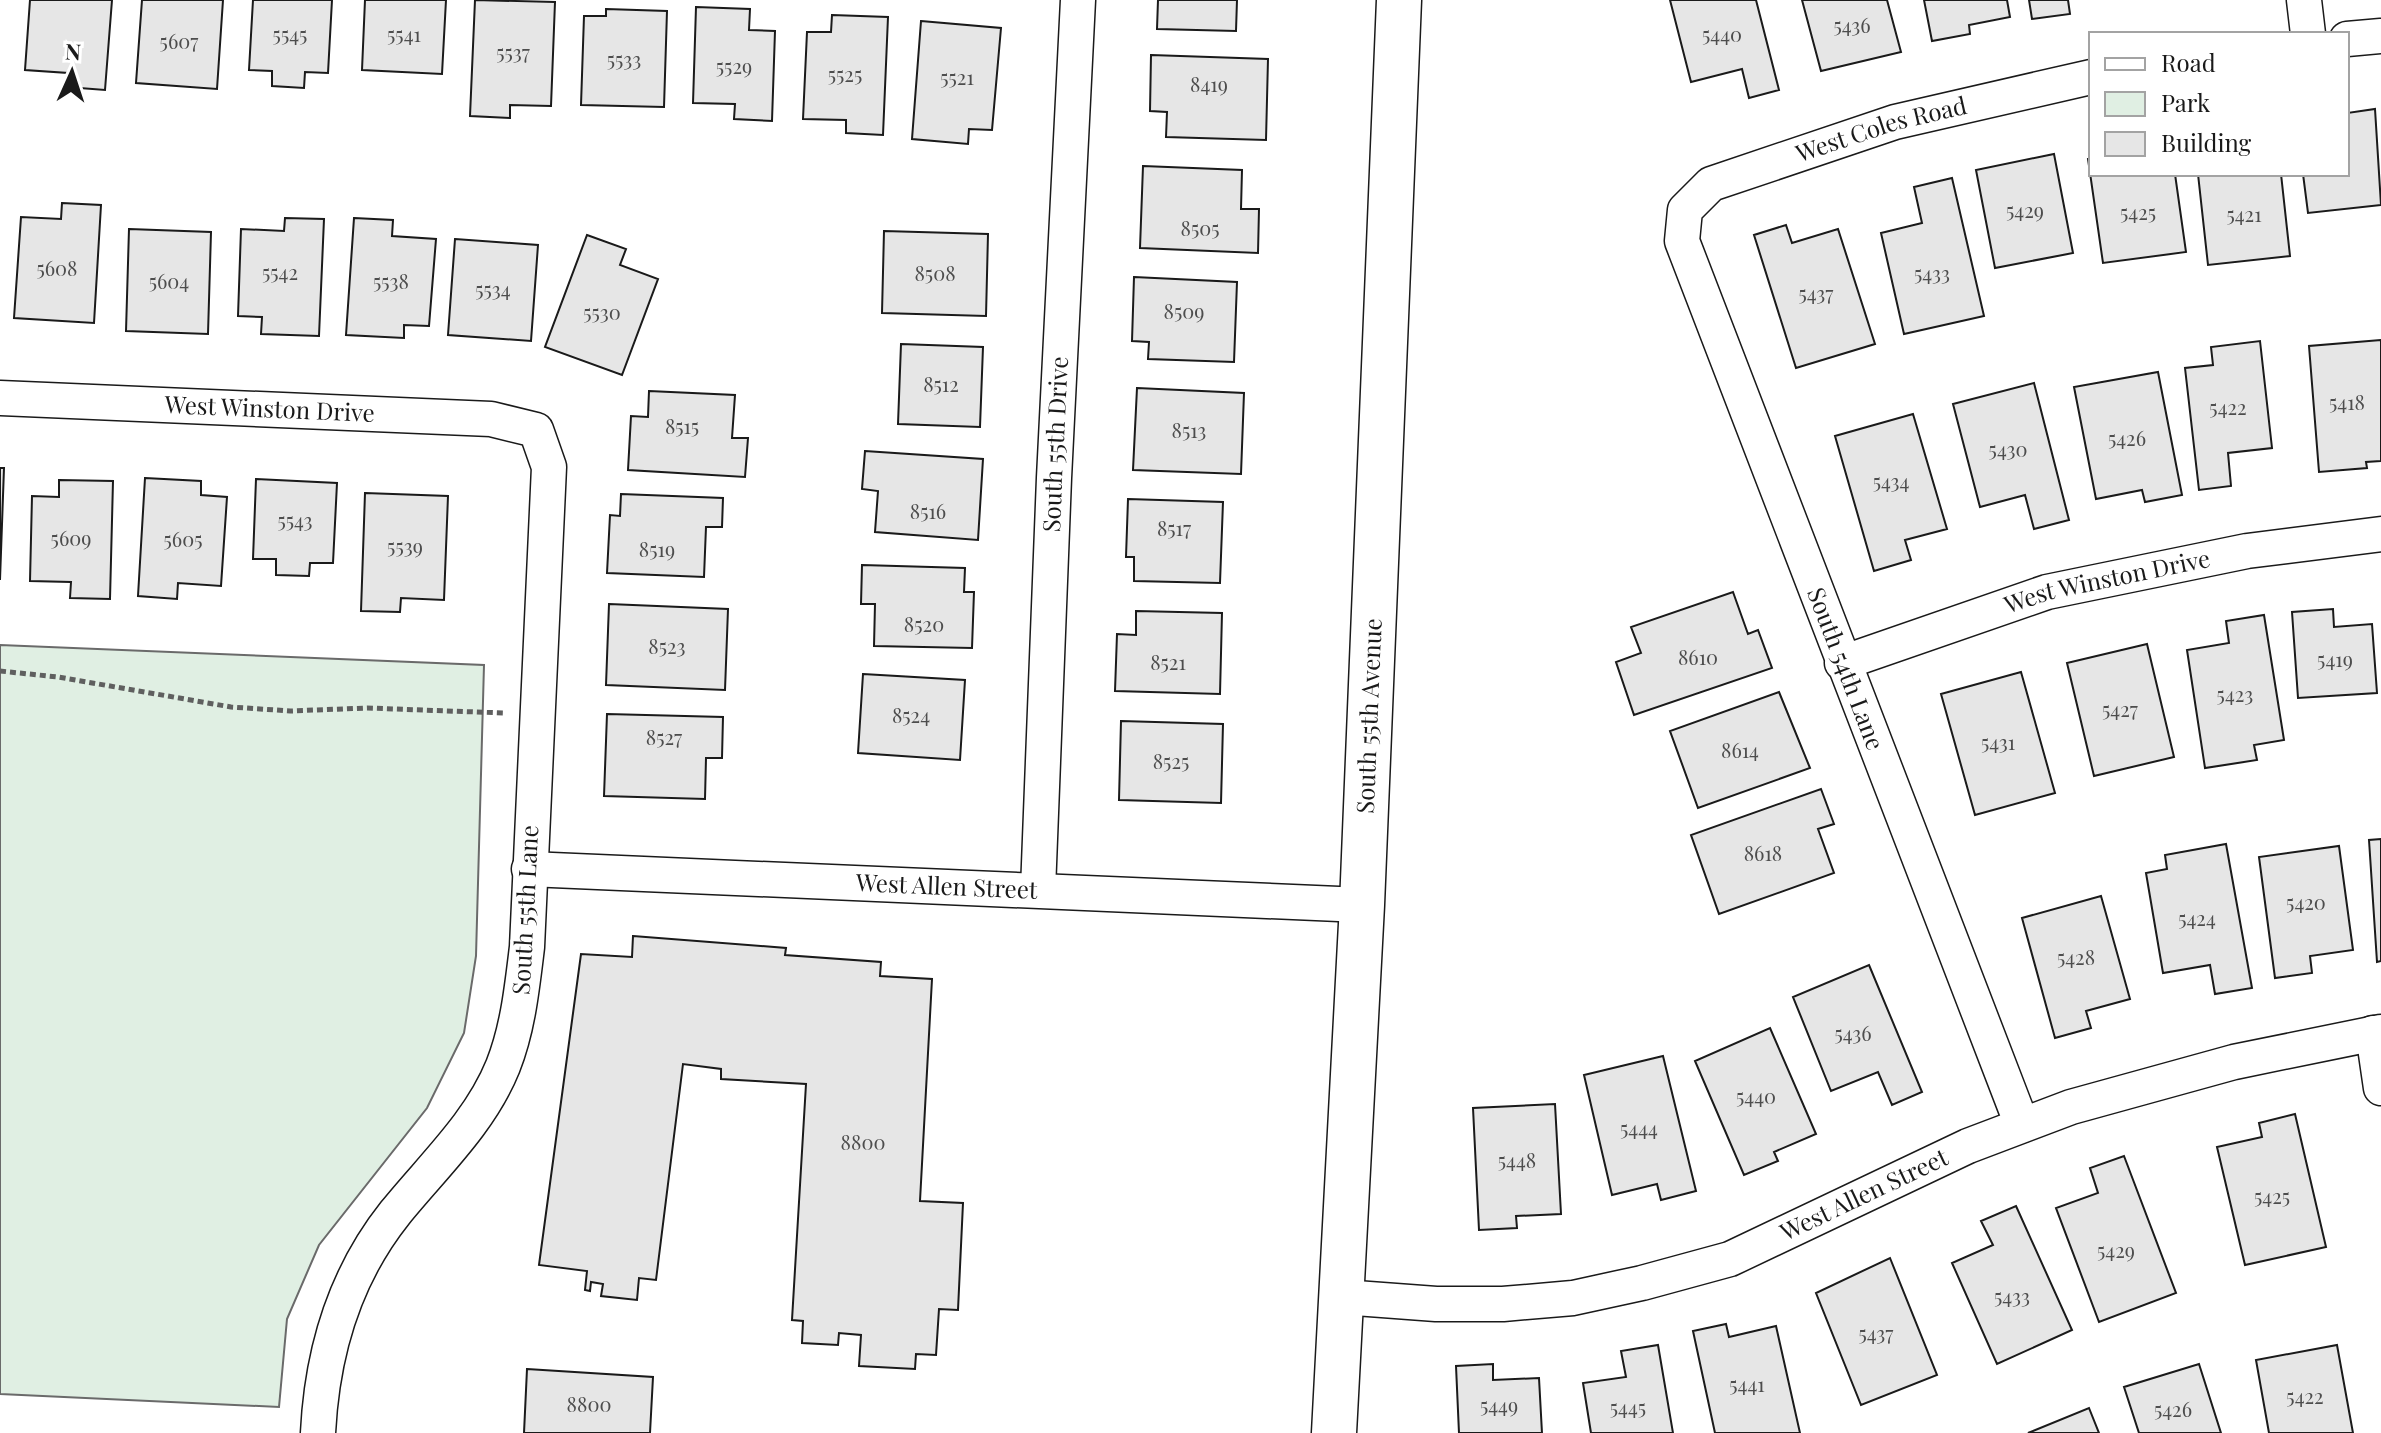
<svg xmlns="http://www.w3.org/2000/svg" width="2381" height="1433" font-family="'Playfair Display',serif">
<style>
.green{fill:#e0efe3;stroke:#6a6a6a;stroke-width:2}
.building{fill:#e6e6e6;stroke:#1a1a1a;stroke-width:2}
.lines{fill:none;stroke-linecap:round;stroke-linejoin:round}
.street-casing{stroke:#1a1a1a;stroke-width:37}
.secondary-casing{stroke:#1a1a1a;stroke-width:47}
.path{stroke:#5f5f5f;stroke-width:5;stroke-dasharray:6 4;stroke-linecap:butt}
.street{stroke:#fff;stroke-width:34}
.secondary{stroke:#fff;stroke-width:44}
.labels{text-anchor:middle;stroke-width:6;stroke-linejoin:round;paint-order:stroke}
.number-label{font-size:20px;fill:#4d4d4d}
.street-label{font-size:24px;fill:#1a1a1a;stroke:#fff}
</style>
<rect width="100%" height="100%" fill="#fff"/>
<!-- green -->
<path class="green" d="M 0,645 L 484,665 L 476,956 L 464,1033 L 427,1108 L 319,1245 L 287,1319 L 279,1407 L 0,1394 Z"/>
<!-- building -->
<path class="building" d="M 30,0 L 112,0 L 105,90 L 67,87 L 68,73 L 25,70 Z
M 142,0 L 223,0 L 217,89 L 136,83 Z
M 253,0 L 332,0 L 328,73 L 305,72 L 304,88 L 272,86 L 272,71 L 249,70 Z
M 365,0 L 446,0 L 442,74 L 362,70 Z
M 475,0 L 555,2 L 551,106 L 510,105 L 510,118 L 470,116 Z
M 1158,0 L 1237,0 L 1236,31 L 1157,29 Z
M 1670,0 L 1756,0 L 1779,90 L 1749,98 L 1742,69 L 1691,82 Z
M 1802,0 L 1887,0 L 1901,52 L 1821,71 Z
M 1924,0 L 2007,0 L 2010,17 L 1969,25 L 1970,34 L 1932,41 Z
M 2029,0 L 2068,0 L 2070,14 L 2032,19 Z
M 696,7 L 750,9 L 749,30 L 775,31 L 772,121 L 734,119 L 735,104 L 693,103 Z
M 606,9 L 667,11 L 664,107 L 581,105 L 584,16 L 606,16 Z
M 832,15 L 888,17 L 883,135 L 846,133 L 846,120 L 803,119 L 807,32 L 831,32 Z
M 921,21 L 1001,28 L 992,130 L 969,129 L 968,144 L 912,139 Z
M 1151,55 L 1268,59 L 1266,140 L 1166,137 L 1167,112 L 1150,111 Z
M 2375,109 L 2381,205 L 2308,213 L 2303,174 L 2347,174 L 2347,113 Z
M 2054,154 L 2073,253 L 1995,268 L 1976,170 Z
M 2091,158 L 2091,174 L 2175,174 L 2186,252 L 2103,263 L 2088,159 Z
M 1143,166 L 1242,170 L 1241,209 L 1259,209 L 1258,253 L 1140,248 Z
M 2198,174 L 2281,174 L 2290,256 L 2208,265 Z
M 1952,178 L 1984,316 L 1904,334 L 1881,233 L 1922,223 L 1914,187 Z
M 62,203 L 101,205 L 94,323 L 14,318 L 21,217 L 61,219 Z
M 285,218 L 324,219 L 319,336 L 261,334 L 262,317 L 238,316 L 241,229 L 284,231 Z
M 354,218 L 393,220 L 392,236 L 436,239 L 429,326 L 404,325 L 404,338 L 346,335 Z
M 1786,225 L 1792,243 L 1838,229 L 1875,344 L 1796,368 L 1754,235 Z
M 129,229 L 211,232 L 208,334 L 126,331 Z
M 884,231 L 988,234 L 986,316 L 882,313 Z
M 587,235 L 626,249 L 620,265 L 658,279 L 622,375 L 545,347 Z
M 455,239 L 538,245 L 531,341 L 448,335 Z
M 1134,277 L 1237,282 L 1234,362 L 1148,359 L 1149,342 L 1132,341 Z
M 2381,340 L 2381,461 L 2366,462 L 2367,468 L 2319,472 L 2309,346 Z
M 2260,341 L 2272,448 L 2228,453 L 2231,486 L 2199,490 L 2185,368 L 2213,365 L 2211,347 Z
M 901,344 L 983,347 L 980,427 L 898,424 Z
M 2158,372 L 2182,495 L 2145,502 L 2142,490 L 2096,499 L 2074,387 Z
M 2034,383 L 2069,520 L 2034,529 L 2025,495 L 1980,507 L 1953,404 Z
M 1137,388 L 1244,393 L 1241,474 L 1133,470 Z
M 649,391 L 735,395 L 732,438 L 748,438 L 745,477 L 628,470 L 631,416 L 648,417 Z
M 1913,414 L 1947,529 L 1905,540 L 1911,560 L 1874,571 L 1835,436 Z
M 865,451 L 983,459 L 978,540 L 875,532 L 878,491 L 862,489 Z
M 0,468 L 4,468 L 0,580 Z
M 145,478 L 201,481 L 201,495 L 227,497 L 221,586 L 178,583 L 177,599 L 138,596 Z
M 256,479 L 337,483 L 333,563 L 310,563 L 309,576 L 276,575 L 276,559 L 253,559 Z
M 59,480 L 113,481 L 110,599 L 70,598 L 71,582 L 30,581 L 32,496 L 59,497 Z
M 365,493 L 448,496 L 444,600 L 401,598 L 400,612 L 361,611 Z
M 621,494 L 723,498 L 722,527 L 706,527 L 704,577 L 607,573 L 610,515 L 620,516 Z
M 1128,499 L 1223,502 L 1220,583 L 1134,581 L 1134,557 L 1126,557 Z
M 862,565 L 965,568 L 964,592 L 974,592 L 972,648 L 874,646 L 875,604 L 861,604 Z
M 1733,592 L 1748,634 L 1758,630 L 1772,668 L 1634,715 L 1616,662 L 1641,653 L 1631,627 Z
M 609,604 L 728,609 L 725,690 L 606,685 Z
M 2333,609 L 2334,627 L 2372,624 L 2377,693 L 2298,698 L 2292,612 Z
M 1136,611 L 1222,613 L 1220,694 L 1115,691 L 1117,634 L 1136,635 Z
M 2264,615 L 2284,740 L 2254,745 L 2257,760 L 2205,768 L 2187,650 L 2229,643 L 2226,621 Z
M 2147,644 L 2174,757 L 2094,776 L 2067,663 Z
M 2021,672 L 2055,793 L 1975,815 L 1941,694 Z
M 863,674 L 965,680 L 960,760 L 858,753 Z
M 1779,692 L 1810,768 L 1698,808 L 1670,731 Z
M 607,714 L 723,717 L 722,758 L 706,758 L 705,799 L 604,796 Z
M 1121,721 L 1223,724 L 1221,803 L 1119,800 Z
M 1821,789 L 1834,824 L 1818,829 L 1834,873 L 1719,914 L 1691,835 Z
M 2381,839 L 2381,961 L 2377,962 L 2369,840 Z
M 2226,844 L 2252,988 L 2215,994 L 2210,965 L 2163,973 L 2146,873 L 2167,869 L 2165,855 Z
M 2339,846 L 2353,950 L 2310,956 L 2312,973 L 2275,978 L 2259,857 Z
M 2101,896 L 2130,999 L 2086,1011 L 2091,1028 L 2055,1038 L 2022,918 Z
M 633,936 L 786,948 L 785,955 L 881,962 L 880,976 L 932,979 L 920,1201 L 963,1203 L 958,1310 L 939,1309 L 936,1355 L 916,1354 L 915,1369 L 859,1366 L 861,1335 L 839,1333 L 838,1345 L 802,1343 L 803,1321 L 792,1320 L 806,1084 L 721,1079 L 721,1069 L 683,1064 L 656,1280 L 639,1278 L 637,1300 L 601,1296 L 603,1284 L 591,1282 L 590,1291 L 585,1290 L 587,1271 L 539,1265 L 581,954 L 632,957 Z
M 1869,965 L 1922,1092 L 1892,1105 L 1878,1072 L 1831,1091 L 1793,997 Z
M 1770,1028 L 1816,1134 L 1774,1152 L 1778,1161 L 1744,1175 L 1695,1061 Z
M 1663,1056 L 1696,1191 L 1661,1200 L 1657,1184 L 1612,1195 L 1584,1075 Z
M 1555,1104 L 1561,1214 L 1516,1216 L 1517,1228 L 1479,1230 L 1473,1108 Z
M 2295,1114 L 2326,1247 L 2245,1265 L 2217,1147 L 2262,1137 L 2259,1123 Z
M 2124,1156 L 2176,1293 L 2099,1322 L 2056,1208 L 2098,1193 L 2090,1168 Z
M 2016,1206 L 2072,1330 L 1997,1364 L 1952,1263 L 1993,1245 L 1981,1221 Z
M 1890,1258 L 1937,1375 L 1861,1405 L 1816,1293 Z
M 1726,1324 L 1729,1337 L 1776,1326 L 1800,1433 L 1715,1433 L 1693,1331 Z
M 1658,1345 L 1673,1433 L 1591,1433 L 1583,1383 L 1626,1377 L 1621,1351 Z
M 2337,1345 L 2353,1433 L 2269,1433 L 2256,1360 Z
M 1493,1364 L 1493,1380 L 1539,1378 L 1542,1433 L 1459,1433 L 1456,1366 Z
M 2199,1364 L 2221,1433 L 2139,1433 L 2124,1387 Z
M 527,1369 L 653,1377 L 650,1433 L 524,1433 Z
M 2089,1408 L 2099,1433 L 2028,1433 Z"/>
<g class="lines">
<defs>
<g id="street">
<path d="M 2304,0 L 2308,34"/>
<path d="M 2347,39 L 2381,36"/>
<path id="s1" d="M 0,398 L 491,419 L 536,430 L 549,467 L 527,947 C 522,988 518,1028 503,1066 C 480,1123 433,1166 395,1213 C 344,1277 322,1352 318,1433"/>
<path id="s2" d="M 1842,663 L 2047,592 L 2247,551 L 2381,534"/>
<path id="s3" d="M 529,869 L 1362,905"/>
<path id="s4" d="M 1038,890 L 1054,478 L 1078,0"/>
<path d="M 2373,1033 L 2381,1088"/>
<path id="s5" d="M 2022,1125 L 1682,241 L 1685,210 L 1711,184 L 1895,122 L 2091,77"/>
<path id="s6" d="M 1342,1297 L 1436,1304 L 1503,1304 L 1573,1298 L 1642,1283 L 1730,1259 L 1968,1146 L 2071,1107 L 2234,1062 L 2381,1032"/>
</g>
<g id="secondary">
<path id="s7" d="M 1334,1433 L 1362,905 L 1399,0"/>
</g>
</defs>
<!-- street casing -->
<use href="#street" class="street-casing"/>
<!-- secondary casing -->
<use href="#secondary" class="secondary-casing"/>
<!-- path -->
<path class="path" d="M 0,671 L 58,677 L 231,707 L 290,711 L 367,708 L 504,713"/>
<!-- street -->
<use href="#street" class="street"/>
<!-- secondary -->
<use href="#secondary" class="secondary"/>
</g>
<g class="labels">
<!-- number labels -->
<g class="number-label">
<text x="1852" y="33">5436</text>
<text x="290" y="42">5545</text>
<text x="404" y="42">5541</text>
<text x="1722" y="42">5440</text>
<text x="179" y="49">5607</text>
<text x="513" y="60">5537</text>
<text x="624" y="67">5533</text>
<text x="734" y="74">5529</text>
<text x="845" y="82">5525</text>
<text x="957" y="85">5521</text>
<text x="1209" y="92">8419</text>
<text x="2025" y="218">5429</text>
<text x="2138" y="220">5425</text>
<text x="2244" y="222">5421</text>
<text x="1200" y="236">8505</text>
<text x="57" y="276">5608</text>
<text x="280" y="280">5542</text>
<text x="935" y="281">8508</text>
<text x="1932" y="281">5433</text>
<text x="169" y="289">5604</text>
<text x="391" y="289">5538</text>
<text x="493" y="297">5534</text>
<text x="1816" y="301">5437</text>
<text x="1184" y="319">8509</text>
<text x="602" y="320">5530</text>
<text x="941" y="392">8512</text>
<text x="2347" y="410">5418</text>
<text x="2228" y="415">5422</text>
<text x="682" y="434">8515</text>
<text x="1189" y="438">8513</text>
<text x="2127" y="446">5426</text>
<text x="2008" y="457">5430</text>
<text x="1891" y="489">5434</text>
<text x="928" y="519">8516</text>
<text x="295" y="528">5543</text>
<text x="1174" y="536">8517</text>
<text x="71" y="546">5609</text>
<text x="183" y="547">5605</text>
<text x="405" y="554">5539</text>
<text x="657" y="557">8519</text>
<text x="924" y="632">8520</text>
<text x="667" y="654">8523</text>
<text x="1698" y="665">8610</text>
<text x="2335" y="667">5419</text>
<text x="1168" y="670">8521</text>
<text x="2235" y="702">5423</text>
<text x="2120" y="717">5427</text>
<text x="911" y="723">8524</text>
<text x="664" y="745">8527</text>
<text x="1998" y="750">5431</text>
<text x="1740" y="758">8614</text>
<text x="1171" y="769">8525</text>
<text x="1763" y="861">8618</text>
<text x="2306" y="910">5420</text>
<text x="2197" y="926">5424</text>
<text x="2076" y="965">5428</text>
<text x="1853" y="1041">5436</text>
<text x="1756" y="1104">5440</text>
<text x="1639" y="1136">5444</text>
<text x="863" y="1150">8800</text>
<text x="1517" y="1168">5448</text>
<text x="2272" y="1204">5425</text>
<text x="2116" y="1258">5429</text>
<text x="2012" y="1304">5433</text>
<text x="1876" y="1341">5437</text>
<text x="1747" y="1392">5441</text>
<text x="2305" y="1404">5422</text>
<text x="589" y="1412">8800</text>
<text x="1499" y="1413">5449</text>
<text x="1628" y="1415">5445</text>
<text x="2173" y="1417">5426</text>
</g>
<!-- street labels -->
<g class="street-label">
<text dy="8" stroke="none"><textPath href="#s5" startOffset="1194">West Coles Road</textPath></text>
<text dy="8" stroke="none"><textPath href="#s1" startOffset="270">West Winston Drive</textPath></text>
<text dy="8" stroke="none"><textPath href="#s4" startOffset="446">South 55th Drive</textPath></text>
<text dy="8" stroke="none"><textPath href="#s2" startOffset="278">West Winston Drive</textPath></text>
<text transform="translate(1845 669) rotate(69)" y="8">South 54th Lane</text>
<text dy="8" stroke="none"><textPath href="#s7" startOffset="718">South 55th Avenue</textPath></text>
<text dy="8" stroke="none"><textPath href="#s3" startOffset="418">West Allen Street</textPath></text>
<text transform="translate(526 910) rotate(-87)" y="8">South 55th Lane</text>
<text dy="8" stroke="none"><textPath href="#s6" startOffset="542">West Allen Street</textPath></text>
</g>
</g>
<!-- legend -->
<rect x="2089" y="32" width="260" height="144" fill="#ffffff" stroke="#a3a3a3" stroke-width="2"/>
<rect x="2105" y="58" width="40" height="12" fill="#ffffff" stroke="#a3a3a3" stroke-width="2"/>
<text x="2161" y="72" font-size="24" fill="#1a1a1a">Road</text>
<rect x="2105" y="92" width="40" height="24" fill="#e0efe3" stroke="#a3a3a3" stroke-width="2"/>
<text x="2161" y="112" font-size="24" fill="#1a1a1a">Park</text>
<rect x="2105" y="132" width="40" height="24" fill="#e6e6e6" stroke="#a3a3a3" stroke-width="2"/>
<text x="2161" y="152" font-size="24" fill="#1a1a1a">Building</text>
<!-- north arrow -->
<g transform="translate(72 72) rotate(3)" stroke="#ffffff" stroke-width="6" paint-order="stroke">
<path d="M0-6L14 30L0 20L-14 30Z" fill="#1a1a1a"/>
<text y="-12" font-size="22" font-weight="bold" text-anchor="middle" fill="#1a1a1a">N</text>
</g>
</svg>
